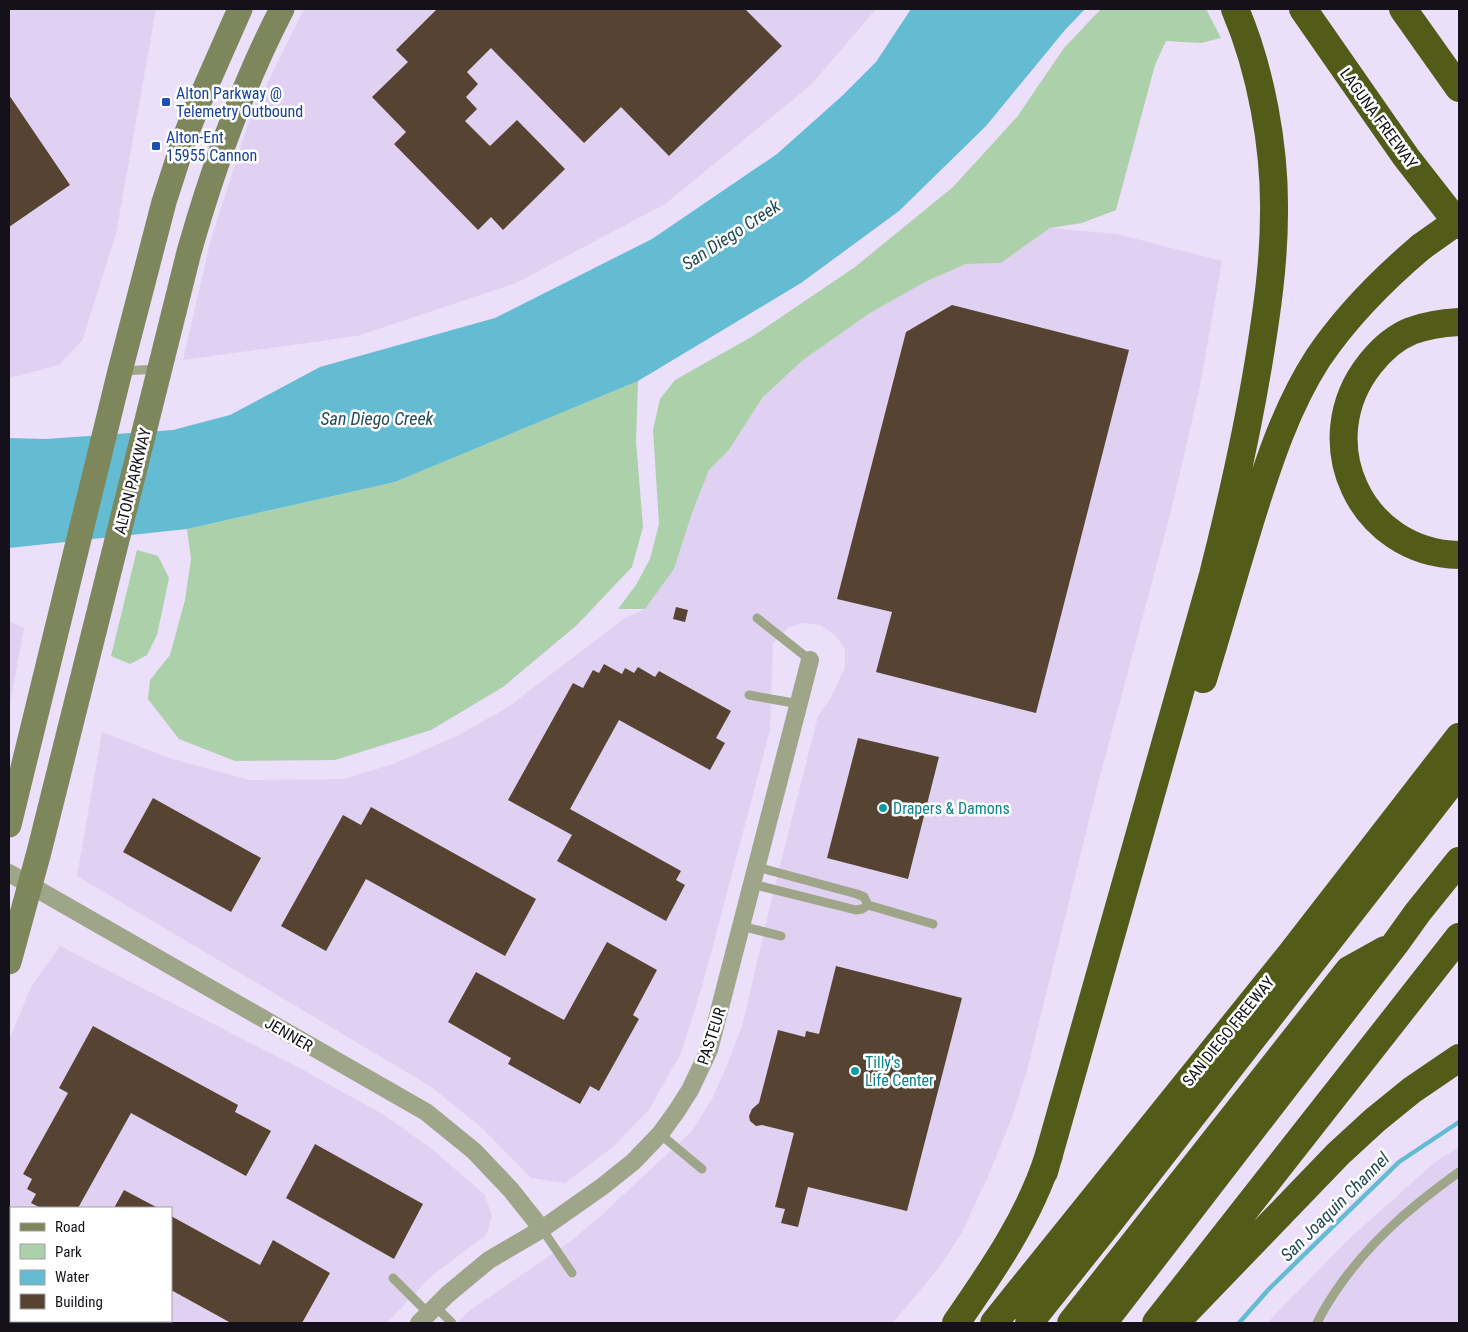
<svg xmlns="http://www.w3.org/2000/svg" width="1468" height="1332" font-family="'Roboto Condensed',sans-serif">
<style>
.built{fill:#e0d1f2}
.green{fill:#acd0a9}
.water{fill:#63bcd2}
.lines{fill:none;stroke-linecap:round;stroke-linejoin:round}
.stream{stroke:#63bcd2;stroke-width:4.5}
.building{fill:#564332}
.lane{stroke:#9fa589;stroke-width:9}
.street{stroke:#9fa589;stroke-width:18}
.secondary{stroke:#7e865b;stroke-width:25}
.highway{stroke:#525c18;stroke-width:28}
.highway-bridge{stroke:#525c18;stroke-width:28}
.transit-dot{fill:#1a4fb4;stroke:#fff;stroke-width:2}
.culture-dot{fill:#0f9aa8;stroke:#fff;stroke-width:2}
.labels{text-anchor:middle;stroke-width:5;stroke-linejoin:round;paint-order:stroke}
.transit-label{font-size:16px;fill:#164399;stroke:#fff;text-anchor:start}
.street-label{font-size:16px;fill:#15111a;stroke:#fff}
.culture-label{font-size:16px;fill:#0d838f;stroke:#fff;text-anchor:start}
.water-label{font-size:18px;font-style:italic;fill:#244d57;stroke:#fff}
</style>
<rect width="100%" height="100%" fill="#ebdffa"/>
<!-- built -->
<path class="built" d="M 9,9 L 156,9 L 116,234 L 82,341 L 59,365 L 9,378 Z
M 304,9 L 876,9 L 811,85 L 665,204 L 516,283 L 357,336 L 183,360 L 211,239 L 250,118 Z
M 1050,228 L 1117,234 L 1222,261 L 1200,386 L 1171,511 L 1099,780 L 1027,1071 L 1011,1120 L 987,1179 L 961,1234 L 940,1266 L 893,1323 L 456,1323 L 469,1311 L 571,1241 L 596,1220 L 692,1131 L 713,1097 L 727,1065 L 743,1023 L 770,906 L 818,716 L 831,697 L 845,667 L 845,649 L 835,635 L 820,625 L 804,623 L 789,627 L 773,643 L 770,730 L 702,987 L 681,1053 L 649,1110 L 613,1147 L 565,1183 L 531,1178 L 482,1128 L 430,1086 L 77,876 L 102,732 L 169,758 L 250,780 L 343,779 L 393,764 L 459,735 L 508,707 L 625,618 L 645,609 L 692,513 L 709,470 L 728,451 L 763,397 L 803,360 L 870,313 L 925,282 L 966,264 L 1001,263 Z
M 9,621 L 24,628 L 9,710 Z
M 60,946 L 296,1066 L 384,1115 L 432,1149 L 485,1195 L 492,1217 L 486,1235 L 429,1278 L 387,1323 L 100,1323 L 96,1321 L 171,1321 L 171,1208 L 11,1208 L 11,1266 L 9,1264 L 9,1040 L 32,985 Z
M 1459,1147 L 1459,1323 L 1267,1323 L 1348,1240 L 1435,1162 Z"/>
<!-- green -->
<path class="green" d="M 1101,9 L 1206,9 L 1221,38 L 1201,43 L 1166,41 L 1155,65 L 1116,210 L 1082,223 L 1050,228 L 1001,263 L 966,264 L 925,282 L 870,313 L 803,360 L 763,397 L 728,451 L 709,470 L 692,513 L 674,569 L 645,609 L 618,609 L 636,585 L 650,559 L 659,524 L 653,430 L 660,399 L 675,380 L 753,336 L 855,267 L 953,187 L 1017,117 L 1064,48 Z
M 638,381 L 636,442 L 643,527 L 632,567 L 577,625 L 503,687 L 431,730 L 335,760 L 235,761 L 179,739 L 148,699 L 150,680 L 170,655 L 185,600 L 191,559 L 187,529 L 395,482 Z
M 137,550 L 158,556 L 169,578 L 157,635 L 147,655 L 130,664 L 111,656 Z"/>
<!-- water -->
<path class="water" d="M 911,9 L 1085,9 L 1065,30 L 986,126 L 899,211 L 801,283 L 638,381 L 395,482 L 187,529 L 9,548 L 9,438 L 46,439 L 173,430 L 230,415 L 320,367 L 495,318 L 652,239 L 777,154 L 842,96 L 876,62 Z"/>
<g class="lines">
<!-- stream -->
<path class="stream" d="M 1239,1323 L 1269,1289 L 1399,1162 L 1459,1122"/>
</g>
<!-- building -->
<path class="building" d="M 437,9 L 745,9 L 782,46 L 669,156 L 621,107 L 584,143 L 491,48 L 467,72 L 478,84 L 466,97 L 477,109 L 465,121 L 490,146 L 517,120 L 565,169 L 503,230 L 491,217 L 478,230 L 394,144 L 406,132 L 372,97 L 408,62 L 396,50 Z
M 9,95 L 70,185 L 9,227 Z
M 952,305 L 1129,350 L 1036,713 L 876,672 L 892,612 L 837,599 L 906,332 Z
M 676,607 L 688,610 L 685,622 L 673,619 Z
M 604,664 L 622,674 L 625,668 L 634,673 L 638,667 L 655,677 L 659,671 L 731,711 L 716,738 L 725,743 L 710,770 L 619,720 L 570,809 L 681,871 L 676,880 L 685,885 L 666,921 L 557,861 L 572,835 L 508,800 L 573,683 L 583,688 L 593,670 L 599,673 Z
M 858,738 L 939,757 L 908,879 L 827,858 Z
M 153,798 L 261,858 L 231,912 L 123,852 Z
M 371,807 L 536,899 L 505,956 L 366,879 L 326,951 L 281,926 L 343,815 L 361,825 Z
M 607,942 L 657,970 L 633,1015 L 639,1019 L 599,1091 L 590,1086 L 580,1104 L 508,1064 L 511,1058 L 448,1022 L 476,972 L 564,1020 Z
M 836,966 L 962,998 L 907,1211 L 808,1187 L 798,1227 L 781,1223 L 785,1209 L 775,1207 L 794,1133 L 762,1125 L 756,1126 L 750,1121 L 749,1116 L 752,1109 L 759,1103 L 778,1030 L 805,1037 L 806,1031 L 819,1034 Z
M 93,1026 L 238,1105 L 235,1112 L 271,1131 L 246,1176 L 131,1113 L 78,1208 L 41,1208 L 31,1203 L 36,1194 L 27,1189 L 32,1179 L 23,1174 L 68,1093 L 59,1088 Z
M 315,1144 L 423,1204 L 394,1259 L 286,1198 Z
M 124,1190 L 158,1208 L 114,1208 Z
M 171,1216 L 260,1265 L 273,1240 L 330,1273 L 302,1323 L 231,1323 L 171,1290 Z"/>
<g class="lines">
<!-- lane -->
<path class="lane" d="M 122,371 L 159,369
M 757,618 L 810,660
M 749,695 L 799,704
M 752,884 L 856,910 L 862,909 L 868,905 L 864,897 L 857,894 L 757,867
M 868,905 L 933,924
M 741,926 L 781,936
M 660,1134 L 702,1169
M 542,1229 L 572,1273
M 393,1278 L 428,1313
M 435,1306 L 452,1323
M 1317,1323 C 1325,1306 1334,1293 1345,1278 C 1378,1234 1415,1204 1459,1172"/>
<!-- street -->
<path class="street" d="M 9,873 L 426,1112 L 474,1151 L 511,1190 L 542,1229
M 419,1323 L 448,1294 L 489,1260 L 542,1229 L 603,1186 L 633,1162 L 660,1134 L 676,1112 L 690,1090 L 709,1050 L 810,660"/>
<!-- secondary -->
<path class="secondary" d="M 9,825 L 120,371 L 164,202 L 185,137 L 199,102 L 240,9
M 9,962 L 39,852 L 189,252 C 213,168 242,86 282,9
M 9,1300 L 11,1302
M 43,1321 L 48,1323"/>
<!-- highway -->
<path class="highway" d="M 1303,9 L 1406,157 L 1459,225
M 1403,9 L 1459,88
M 1459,322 C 1442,323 1427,325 1411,331 C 1394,338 1381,350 1370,364 C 1309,441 1360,553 1459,555
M 1203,679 C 1220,624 1235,570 1252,515 C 1269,461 1287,406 1318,358 C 1347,315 1382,280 1421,247
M 1044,1172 L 1213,575 C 1231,504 1247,433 1259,360 C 1267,311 1274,262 1274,213 C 1275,147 1261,70 1235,9
M 1178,1320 L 1338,1154 L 1375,1120 L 1412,1090 L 1459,1058
M 956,1323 C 992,1271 1030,1216 1049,1155
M 994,1323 L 1290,955 L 1459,737
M 1029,1323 L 1108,1224 L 1459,773
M 1071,1323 L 1349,970 L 1385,950
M 1103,1323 L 1395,944 L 1418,912 L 1459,861
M 1156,1323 L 1459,937"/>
<!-- highway-bridge -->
<path class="highway-bridge" d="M 1421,247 L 1459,220"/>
</g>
<!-- markers -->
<g class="transit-dot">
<rect x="161" y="97" width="10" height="10" rx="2.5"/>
<rect x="151" y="141" width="10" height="10" rx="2.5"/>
</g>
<g class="culture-dot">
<circle cx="883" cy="808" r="5"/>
<circle cx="855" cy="1071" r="5"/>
</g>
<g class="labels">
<!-- transit labels -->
<g class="transit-label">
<text x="176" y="99">Alton Parkway @<tspan x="176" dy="18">Telemetry Outbound</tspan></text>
<text x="166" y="143">Alton-Ent<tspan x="166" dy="18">15955 Cannon</tspan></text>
</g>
<!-- street labels -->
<g class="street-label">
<text transform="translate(1379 118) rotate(54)" y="6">LAGUNA FREEWAY</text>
<text transform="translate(132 481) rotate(-76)" y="6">ALTON PARKWAY</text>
<text transform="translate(1228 1031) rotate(-51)" y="6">SAN DIEGO FREEWAY</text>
<text transform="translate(289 1034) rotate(30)" y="6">JENNER</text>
<text transform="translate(711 1036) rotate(-72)" y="6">PASTEUR</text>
</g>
<!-- culture labels -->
<g class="culture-label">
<text x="893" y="814">Drapers &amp; Damons</text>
<text x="865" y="1068">Tilly's<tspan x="865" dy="18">Life Center</tspan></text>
</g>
<!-- water labels -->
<g class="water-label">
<text transform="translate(731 235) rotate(-33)" y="6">San Diego Creek</text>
<text x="377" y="425">San Diego Creek</text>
<text transform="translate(1335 1207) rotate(-45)" y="6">San Joaquin Channel</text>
</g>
</g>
<!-- border -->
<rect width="1468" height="1332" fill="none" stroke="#15111a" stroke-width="20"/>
<!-- legend -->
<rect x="10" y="1207" width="162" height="115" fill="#ffffff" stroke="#a1a0a3"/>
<rect x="20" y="1223" width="25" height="8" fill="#7e865b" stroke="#a1a0a3"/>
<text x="55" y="1232" font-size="15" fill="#15111a">Road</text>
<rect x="20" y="1244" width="25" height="15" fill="#acd0a9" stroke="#a1a0a3"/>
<text x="55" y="1257" font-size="15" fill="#15111a">Park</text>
<rect x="20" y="1270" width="25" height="15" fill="#63bcd2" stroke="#a1a0a3"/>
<text x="55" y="1282" font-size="15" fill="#15111a">Water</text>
<rect x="20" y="1294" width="25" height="15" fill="#564332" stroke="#a1a0a3"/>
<text x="55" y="1307" font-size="15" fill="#15111a">Building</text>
</svg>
